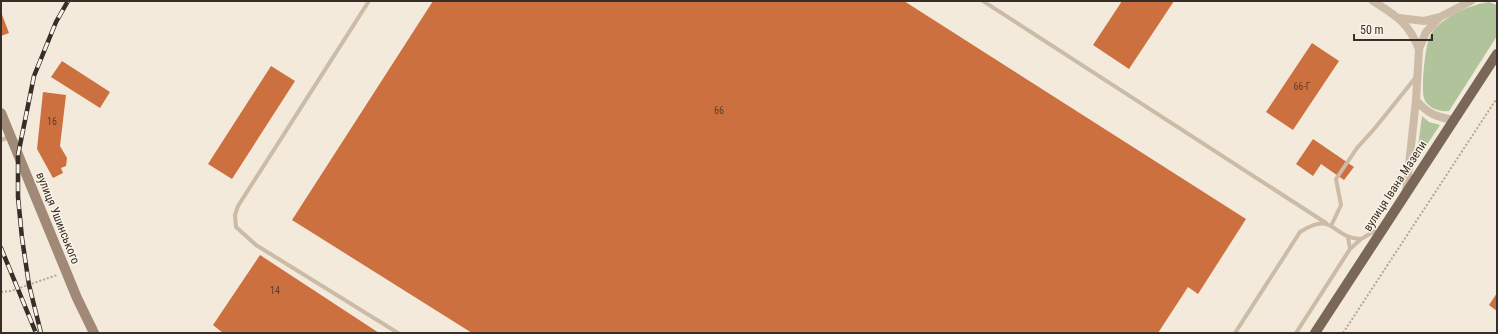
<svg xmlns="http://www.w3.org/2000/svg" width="1498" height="334" font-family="'Roboto Condensed',sans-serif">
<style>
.green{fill:#b1c39a}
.building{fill:#cc7040}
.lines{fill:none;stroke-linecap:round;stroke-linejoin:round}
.path{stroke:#b8a590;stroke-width:2;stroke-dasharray:2 2;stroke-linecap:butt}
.lane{stroke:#ccbba6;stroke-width:4}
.street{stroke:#ccbba6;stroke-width:8}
.secondary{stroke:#a08a77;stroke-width:10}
.primary{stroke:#7b6758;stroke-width:10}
.rail-casing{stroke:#382e27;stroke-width:4.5}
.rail{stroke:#fbf4e8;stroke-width:3;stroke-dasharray:9;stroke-linecap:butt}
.labels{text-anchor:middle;stroke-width:3;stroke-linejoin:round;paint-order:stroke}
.number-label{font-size:10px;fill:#5d3e2d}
.street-label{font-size:12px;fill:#382e27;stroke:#fbf4e8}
</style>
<rect width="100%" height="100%" fill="#f3eadb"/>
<!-- green -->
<path class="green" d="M 1489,2 L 1497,5 L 1497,36 L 1449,111 C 1439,112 1427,108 1424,98 C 1421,88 1425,43 1431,34 C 1442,17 1469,5 1489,2 Z
M 1422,116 L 1429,122 L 1440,125 L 1416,161 Z"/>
<!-- building -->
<path class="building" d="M 433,1 L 904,1 L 1246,219 L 1198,294 L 1188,287 L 1158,333 L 472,333 L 292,220 Z
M 1122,1 L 1174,1 L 1129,69 L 1093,45 Z
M 1,12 L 9,33 L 1,36 Z
M 1312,43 L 1339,61 L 1293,130 L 1266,112 Z
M 62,61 L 110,92 L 100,108 L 51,77 Z
M 271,66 L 295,81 L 232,179 L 208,164 Z
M 43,92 L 66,95 L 60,146 L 67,158 L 66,166 L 61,168 L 63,173 L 53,178 L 37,149 Z
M 1313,139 L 1354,167 L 1344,180 L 1321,164 L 1313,176 L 1296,164 Z
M 260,255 L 379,333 L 223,333 L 213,325 Z
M 1497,293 L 1497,311 L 1489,305 Z"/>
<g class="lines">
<!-- path -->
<path class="path" d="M 1,292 L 11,291 L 57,275
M 1343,333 L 1497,98"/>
<!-- lane -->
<path class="lane" d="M 369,1 L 238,206 L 235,215 L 236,227 L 256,245 L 398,333
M 983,1 L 1326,223
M 1,140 L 10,137
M 1331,226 L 1341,205 L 1336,179 L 1357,148 L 1375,128 L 1416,77
M 1348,237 L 1350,249
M 1235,333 L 1300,232 C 1335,210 1331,238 1361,239
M 1296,333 L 1350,249 L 1361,239 L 1380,228"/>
<!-- street -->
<path class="street" d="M 1373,1 C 1396,16 1408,22 1419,49
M 1399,18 L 1424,21 L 1440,17
M 1416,100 C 1428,114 1436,117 1454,120
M 1406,192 L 1416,100 L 1419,49 L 1426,32 L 1440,17 L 1471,1"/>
<!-- secondary -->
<path class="secondary" d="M 1,113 L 77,298 L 94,333"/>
<!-- primary -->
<path class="primary" d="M 1315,333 L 1497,54"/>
<defs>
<path id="rail" d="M 1,248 L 36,333
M 41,333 L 29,285 L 22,238 L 18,197 L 18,155 L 34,76 L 56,22 L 68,1"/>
</defs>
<!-- rail casing -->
<use href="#rail" class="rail-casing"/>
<!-- rail -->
<use href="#rail" class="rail"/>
</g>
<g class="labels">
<!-- number labels -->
<g class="number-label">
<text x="1302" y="90">66-Г</text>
<text x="719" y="114">66</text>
<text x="52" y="125">16</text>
<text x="275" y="294">14</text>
</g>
<!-- street labels -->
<g class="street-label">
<text transform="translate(1395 186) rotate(-57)" y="4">вулиця Івана Мазепи</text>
<text transform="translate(58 218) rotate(68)" y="4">вулиця Ушинського</text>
</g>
</g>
<!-- border -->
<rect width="1498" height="334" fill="none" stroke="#382e27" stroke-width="4"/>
<!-- scale -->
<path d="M1354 34v6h78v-6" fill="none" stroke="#382e27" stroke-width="2"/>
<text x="1360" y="34" font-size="12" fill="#382e27" stroke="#fbf4e8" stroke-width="3" paint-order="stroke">50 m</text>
</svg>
